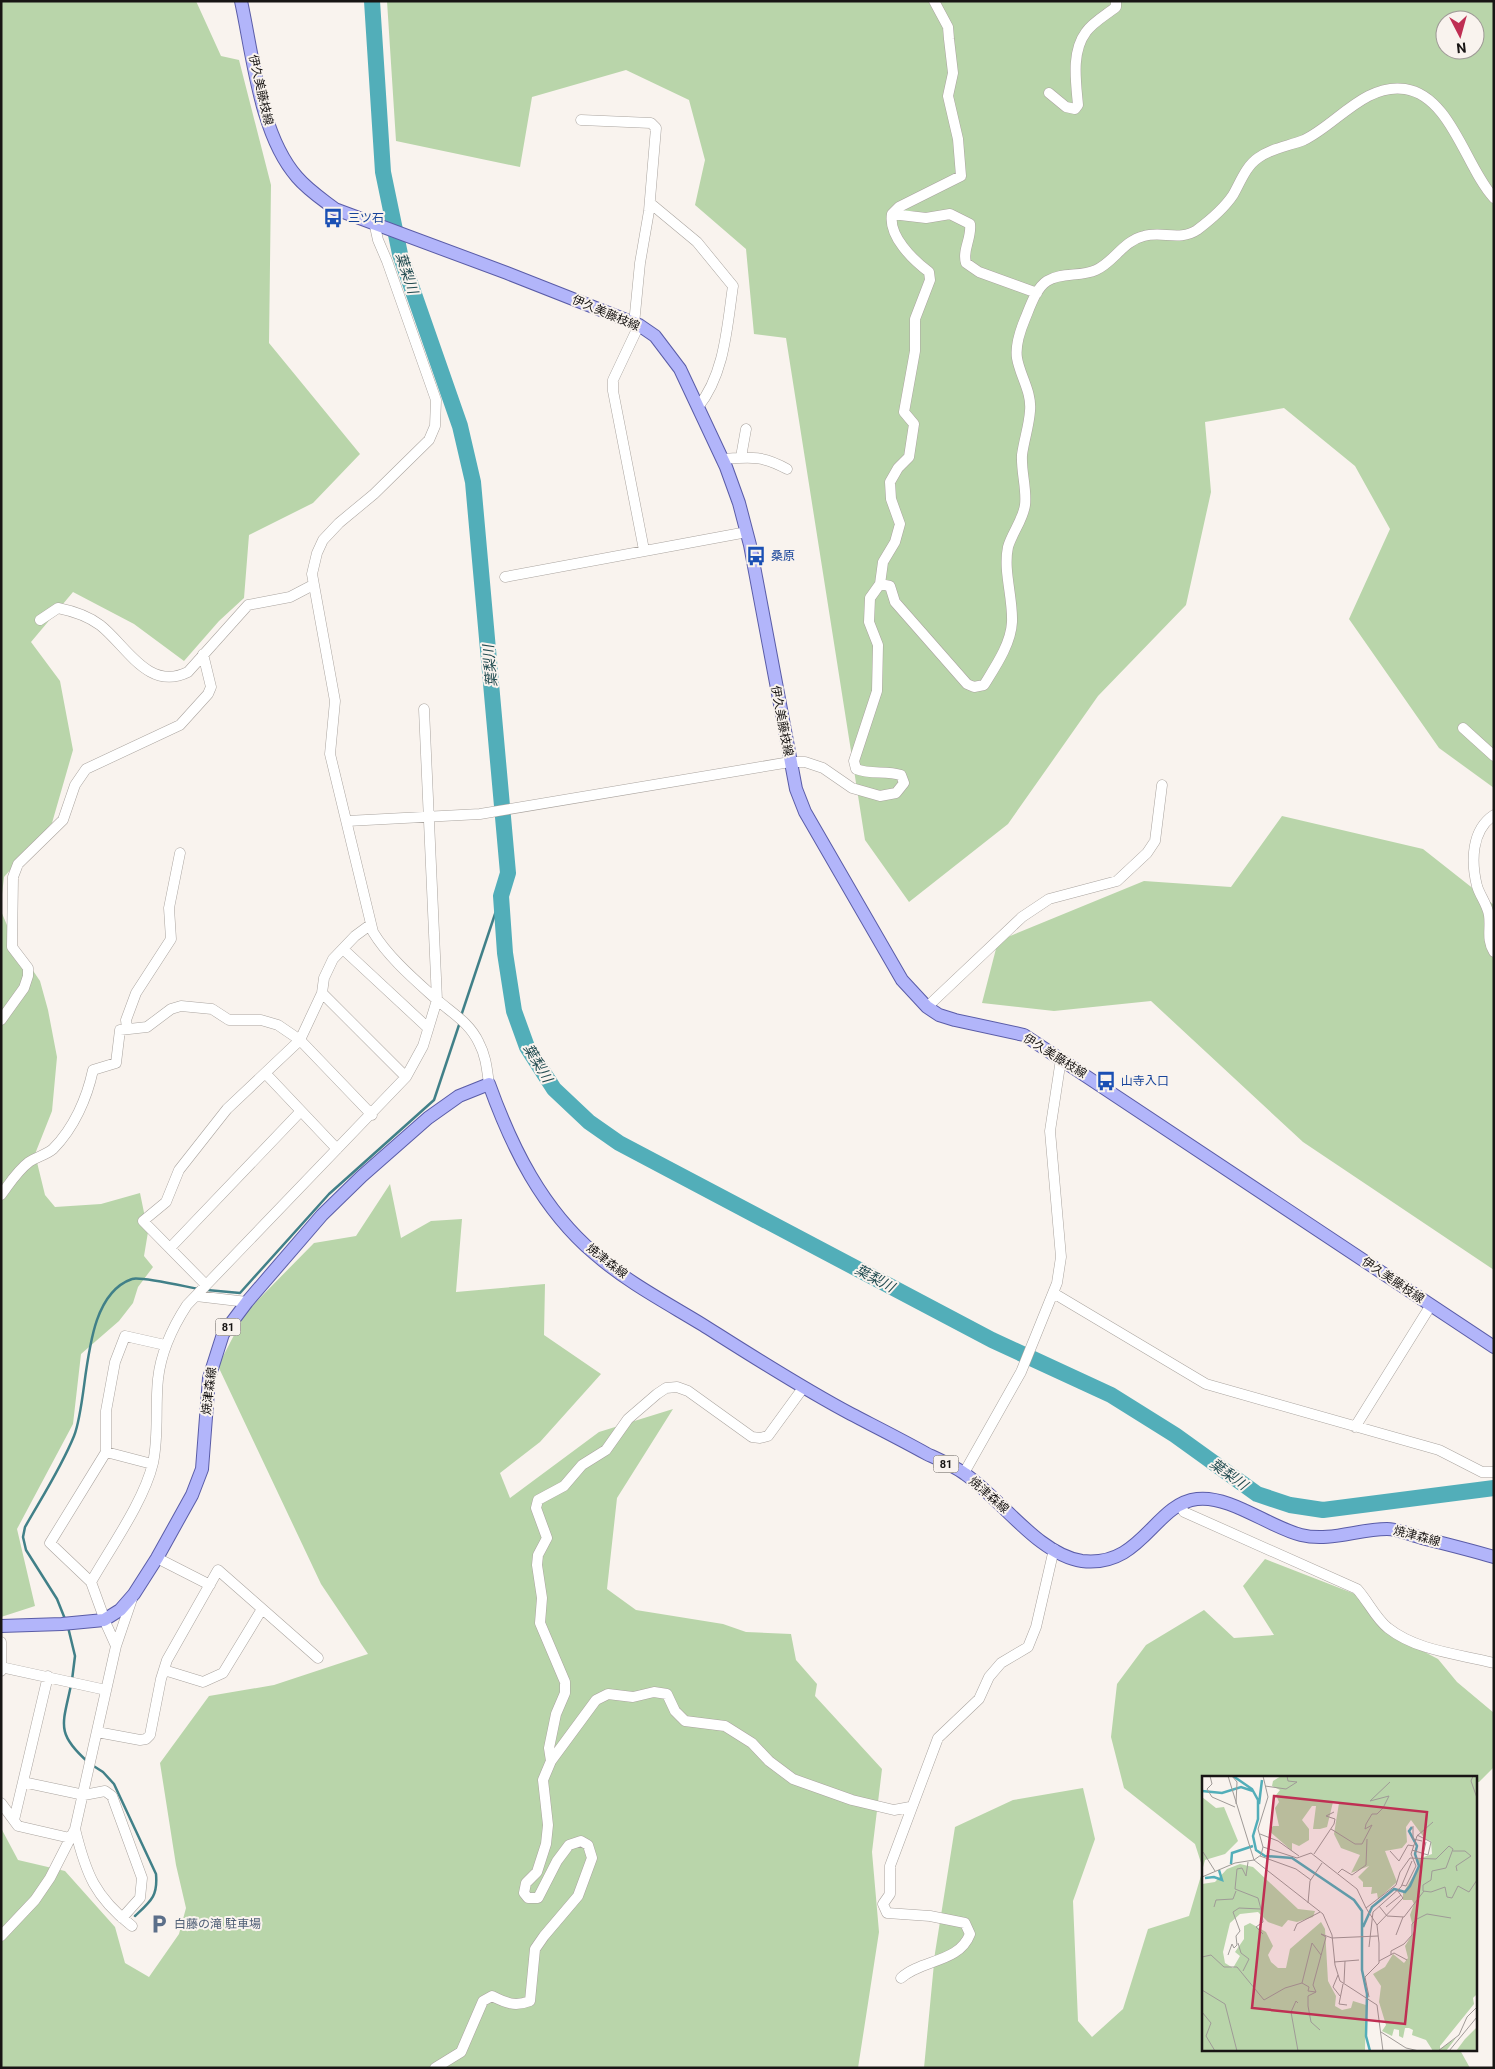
<svg xmlns="http://www.w3.org/2000/svg" width="1495" height="2069" font-family="Roboto,'Noto Sans JP',sans-serif">
<style>
.green{fill:#b9d5aa;fill-rule:evenodd}
.lines{fill:none;stroke-linecap:round;stroke-linejoin:round}
.stream{stroke:#418088;stroke-width:2.5}
.river{stroke:#52aeb9;stroke-width:16}
.minor-casing{stroke:#aaa49f;stroke-width:11}
.major-casing{stroke:#5a5ca7;stroke-width:14}
.minor{stroke:#fff;stroke-width:10}
.major{stroke:#b2b5fa;stroke-width:12}
.labels{text-anchor:middle;stroke-width:4;stroke-linejoin:round;paint-order:stroke}
.shield{fill:#f9f3ee;stroke:#5c5855;stroke-width:1}
.shield-label{font-size:11px;font-weight:bold;fill:#181514}
.street-label{font-size:12px;fill:#181514;stroke:#f9f3ee}
.transit-label{font-size:12px;fill:#164399;stroke:#f9f3ee;text-anchor:start}
.service-label{font-size:12px;fill:#4e5e75;stroke:#f9f3ee;text-anchor:start}
.water-label{font-size:14px;font-style:italic;fill:#214b50;stroke:#f9f3ee}
.inset-river{fill:none;stroke:#52aeb9;stroke-width:2.5}
.inset-road{fill:none;stroke:#9f9a97;stroke-width:1}
.view{fill:#bf2f53;fill-opacity:0.15;stroke:#bf2f53;stroke-width:2.5}
.inset-edge{fill:none;stroke:#181514;stroke-width:2.5}
</style>
<rect width="100%" height="100%" fill="#f9f3ee"/>
<!-- green -->
<path class="green" d="M 1,1 L 196,1 L 221,56 L 239,60 L 271,185 L 269,343 L 360,454 L 313,503 L 249,535 L 244,598 L 219,621 L 184,661 L 134,624 L 73,592 L 31,642 L 60,681 L 73,750 L 52,823 L 4,877 L 1,903 Z
M 387,1 L 1494,1 L 1494,788 L 1439,748 L 1349,619 L 1390,529 L 1355,466 L 1284,408 L 1205,422 L 1211,492 L 1186,605 L 1098,696 L 1008,824 L 909,902 L 865,840 L 786,338 L 754,334 L 746,249 L 695,205 L 705,160 L 689,100 L 626,70 L 532,97 L 520,167 L 396,141 ZM 1445,20 L 1475,20 L 1475,50 L 1445,50 Z
M 1282,816 L 1423,849 L 1494,905 L 1494,1270 L 1303,1142 L 1151,1001 L 1054,1011 L 982,1003 L 998,941 L 1144,881 L 1231,887 Z
M 1,911 L 15,944 L 40,981 L 48,1010 L 57,1057 L 52,1111 L 35,1154 L 45,1195 L 55,1207 L 101,1204 L 140,1193 L 148,1232 L 144,1256 L 153,1267 L 138,1287 L 133,1303 L 119,1321 L 81,1354 L 73,1424 L 17,1529 L 35,1606 L 1,1617 Z
M 390,1184 L 401,1238 L 431,1221 L 462,1219 L 456,1292 L 545,1284 L 544,1335 L 601,1374 L 540,1442 L 500,1473 L 510,1498 L 599,1432 L 673,1409 L 617,1498 L 607,1589 L 636,1610 L 723,1624 L 746,1632 L 791,1634 L 796,1660 L 817,1684 L 815,1696 L 882,1769 L 872,1852 L 879,1932 L 858,2068 L 1,2068 L 1,1828 L 18,1860 L 65,1871 L 115,1927 L 125,1963 L 149,1977 L 179,1934 L 186,1908 L 176,1865 L 160,1763 L 209,1696 L 274,1685 L 368,1654 L 321,1584 L 218,1366 L 246,1312 L 314,1243 L 356,1236 Z
M 1265,1559 L 1355,1594 L 1417,1648 L 1438,1659 L 1457,1682 L 1494,1713 L 1494,1767 L 1479,1782 L 1476,1782 L 1476,1778 L 1204,1778 L 1204,2050 L 1460,2050 L 1470,2068 L 924,2068 L 935,1953 L 955,1827 L 1013,1800 L 1083,1788 L 1095,1839 L 1073,1901 L 1078,2021 L 1092,2037 L 1123,2009 L 1148,1929 L 1189,1916 L 1203,1869 L 1195,1844 L 1124,1788 L 1111,1737 L 1117,1684 L 1146,1645 L 1204,1610 L 1234,1638 L 1274,1635 L 1243,1586 Z"/>
<g class="lines">
<!-- stream -->
<path class="stream" d="M 461,1016 L 501,896
M 207,1290 L 240,1293 L 329,1194 L 434,1100 L 460,1022
M 65,1619 L 57,1599 L 26,1550 L 23,1537 L 25,1527 C 42,1497 61,1468 74,1436 C 90,1396 80,1297 132,1279 C 140,1276 187,1287 199,1289
M 68,1627 L 75,1656 L 72,1680
M 71,1685 C 63,1724 55,1733 88,1762
M 92,1765 L 103,1772 L 114,1784 L 156,1874 C 158,1896 151,1901 135,1916"/>
<!-- river -->
<path class="river" d="M 372,1 L 383,172 L 400,254 L 460,426 L 473,482 L 508,873 L 501,896 L 505,953 L 514,1011 L 527,1047 L 554,1089 L 589,1122 L 619,1143 L 992,1340 L 1111,1395 L 1175,1435 L 1257,1494 L 1290,1505 L 1323,1510 L 1494,1488"/>
<defs>
<path id="minor" d="M 1049,93 L 1066,107 L 1075,109 L 1078,105 C 1076,82 1071,52 1086,32 C 1093,22 1106,15 1116,7 L 1116,1
M 581,120 L 651,123 L 656,128 L 649,211 L 640,263 L 634,324
M 650,203 L 697,242 L 733,286 C 727,326 725,374 698,407
M 892,214 L 926,218 L 950,214 L 970,224 C 972,238 962,250 966,263 L 979,272 L 1037,293
M 374,222 L 378,240 L 387,261 L 436,400 L 435,426 L 429,440 L 374,494 L 339,523 L 323,540 L 317,553 L 312,574 L 335,701 L 330,754 L 373,932 C 388,957 415,980 436,999 C 452,1013 470,1023 479,1043 C 486,1056 487,1070 489,1084
M 639,325 L 613,380 L 613,391 L 644,550
M 741,457 L 746,429
M 722,459 C 750,457 762,455 787,469
M 505,577 L 747,532
M 880,584 L 890,586 L 895,602 L 967,684 L 974,687 L 984,685 C 995,667 1011,644 1012,622 C 1013,597 1003,571 1008,547 C 1012,533 1023,520 1025,505 C 1027,489 1021,472 1022,455 C 1024,440 1029,426 1030,411 C 1032,392 1020,376 1017,358 C 1015,345 1020,331 1025,319 C 1030,307 1036,288 1047,281 C 1061,272 1081,277 1096,270 C 1114,262 1123,241 1144,236 C 1161,231 1181,241 1197,230 C 1209,221 1225,207 1233,195 C 1240,183 1246,166 1258,158 C 1271,148 1289,146 1304,140 C 1336,125 1365,83 1405,89 C 1451,96 1466,168 1494,198
M 40,620 L 58,608 C 73,611 88,616 100,625 C 126,645 148,692 188,672 L 248,605 L 290,597 L 313,585
M 1463,728 L 1494,756
M 1494,815 C 1471,830 1471,862 1477,886 C 1480,896 1487,904 1489,915 C 1491,929 1486,939 1494,952
M 347,821 L 480,814 L 790,762 L 805,762 L 823,768 L 852,788 L 880,796 L 896,793 L 904,783 L 901,775 C 886,770 871,775 856,769 L 854,761 L 877,691 L 878,645 L 869,622 L 870,598 L 880,584 L 883,562 L 895,542 L 900,524 L 891,499 L 890,482 L 898,468 L 909,457 L 914,424 L 904,412 L 915,351 L 915,319 L 930,280 L 929,272 C 913,260 888,236 892,214 L 899,207 L 961,176 L 958,139 L 948,96 L 953,73 L 949,39 L 948,27 L 934,1
M 343,949 L 428,1028
M 322,993 L 406,1077
M 927,1007 L 1022,917 L 1049,899 L 1117,881 L 1147,853 L 1155,841 L 1162,785
M 1,1020 L 24,988 L 28,976 L 28,968 L 12,947 L 13,877 L 18,864 L 63,820 L 75,785 L 86,769 L 180,725 L 208,694 L 211,687 L 203,654
M 127,1029 L 126,1020 L 136,993 L 171,939 L 169,908 L 180,853
M 266,1074 L 337,1149
M 1,1195 C 10,1183 17,1171 29,1162 C 36,1157 46,1155 53,1149 C 74,1128 87,1098 93,1070 L 116,1063 L 120,1030 L 147,1027 L 171,1009 L 181,1006 L 212,1009 L 229,1020 L 261,1020 L 278,1025 L 300,1040 L 372,1115
M 171,1247 L 300,1112
M 206,1285 L 143,1221 L 166,1202 L 179,1170 L 227,1109 L 300,1040 L 322,993 L 324,978 L 333,959 L 355,936 L 370,925
M 1055,1294 L 1206,1384 L 1439,1450 L 1482,1472 L 1494,1472
M 196,1296 L 247,1302
M 1355,1427 L 1431,1305
M 106,1452 L 152,1464
M 964,1473 L 1021,1372 L 1057,1283 L 1061,1257 L 1050,1131 L 1061,1059
M 1180,1505 L 1184,1512 L 1357,1589 C 1368,1601 1376,1619 1388,1628 C 1417,1651 1459,1654 1494,1663
M 157,1558 L 210,1585
M 91,1582 C 111,1547 144,1501 153,1463 C 159,1435 155,1407 158,1379 C 161,1351 172,1328 187,1305 L 406,1077 L 423,1046 L 437,1000 L 424,709
M 1,1642 L 1,1671
M 116,1646 L 132,1599
M 1,1667 L 106,1690
M 164,1670 L 203,1682 L 223,1673 L 262,1609
M 97,1732 L 140,1740 L 146,1739 L 150,1735 L 161,1679 L 167,1660 L 218,1570 L 318,1658
M 551,1761 L 549,1748 L 556,1714 L 565,1693 L 565,1682 L 540,1623 L 542,1598 L 537,1565 L 538,1555 L 547,1538 L 536,1508 L 538,1500 L 564,1486 L 582,1465 L 606,1450 L 628,1419 L 657,1394 L 666,1388 L 677,1387 L 688,1391 L 752,1437 L 760,1438 L 768,1436 L 803,1388
M 23,1782 L 84,1795 L 105,1791 L 112,1796 L 142,1878 L 140,1898 L 122,1918
M 1,1803 L 18,1826 L 70,1838
M 14,1820 L 48,1676
M 75,1829 C 86,1874 95,1897 132,1926
M 1,1936 L 35,1900 L 50,1878 L 75,1829 L 116,1646 L 107,1626 L 91,1582 L 50,1543 L 106,1452 L 106,1411 L 115,1362 L 125,1336 L 165,1345
M 901,1978 C 922,1959 959,1963 970,1934 L 965,1923 L 930,1916 L 887,1913 L 883,1904 L 890,1894 L 890,1866 L 938,1738 L 979,1699 L 989,1677 L 1001,1663 L 1028,1647 L 1036,1627 L 1054,1549
M 435,2068 L 461,2052 L 483,2001 L 492,1996 C 506,2003 515,2007 530,2001 L 535,1949 L 544,1936 L 578,1896 L 592,1858 L 588,1845 L 581,1841 L 569,1845 L 557,1861 L 538,1898 L 528,1898 L 524,1893 L 526,1883 L 537,1872 L 546,1844 L 548,1825 L 543,1780 L 551,1761 L 596,1700 L 608,1694 L 633,1697 L 654,1692 L 667,1694 L 675,1711 L 685,1721 L 725,1726 L 752,1743 L 769,1761 L 793,1779 L 852,1800 L 894,1810 L 910,1807"/>
<path id="major" d="M 241,1 C 253,56 260,135 297,177 C 308,190 322,199 335,209 L 507,273 L 639,325 L 655,336 L 680,369 L 726,467 L 739,503 L 750,545 L 796,789 L 805,812 L 902,980 L 927,1007 L 939,1015 L 955,1020 L 1024,1035 L 1494,1347
M 1,1626 L 62,1624 L 104,1620 L 120,1610 L 134,1594 L 157,1558 L 192,1495 L 202,1469 L 209,1378 L 223,1334 L 247,1302 L 322,1215 L 362,1176 L 428,1118 L 459,1096 L 489,1084 C 512,1148 542,1209 595,1254 C 627,1282 667,1303 703,1325 C 752,1356 800,1387 851,1414 C 876,1427 902,1440 927,1454 C 940,1460 954,1466 965,1474 C 1000,1498 1039,1555 1082,1561 C 1142,1568 1154,1504 1197,1499 C 1230,1495 1269,1527 1301,1535 C 1330,1542 1358,1529 1387,1529 C 1398,1529 1411,1535 1422,1538 C 1446,1544 1470,1550 1494,1557"/>
</defs>
<!-- minor casing -->
<use href="#minor" class="minor-casing"/>
<!-- major casing -->
<use href="#major" class="major-casing"/>
<!-- minor -->
<use href="#minor" class="minor"/>
<!-- major -->
<use href="#major" class="major"/>
</g>
<!-- icons -->
<defs>
<symbol id="bus-bare" viewBox="-9 -9 18 18"><path d="M-5-6H5V4H4V6H2V4H-2V6H-4V4H-5ZM-3.5-4V0h7V-4ZM-3.5 1.2v1.5H-2V1.2ZM2 1.2v1.5H3.5V1.2Z" fill="#1a4fb4" stroke="#f9f3ee" stroke-width="2.5" paint-order="stroke"/></symbol>
<symbol id="parking-bare" viewBox="-9 -9 18 18"><path d="M-3.5-5.5H1a3.5 3.5 0 0 1 0 7H-1V5.5H-3.5ZM-1-3.4V-.6H.8a1.4 1.4 0 0 0 0-2.8Z" fill="#5c6f8a" stroke="#f9f3ee" stroke-width="2.5" paint-order="stroke"/></symbol>
</defs>
<g fill-rule="evenodd">
<use href="#bus-bare" x="319" y="204" width="28" height="28"/>
<use href="#bus-bare" x="742" y="542" width="28" height="28"/>
<use href="#bus-bare" x="1092" y="1067" width="28" height="28"/>
<use href="#parking-bare" x="145" y="1910" width="28" height="28"/>
</g>
<g class="labels">
<!-- shield labels -->
<g class="shield">
<rect x="215.5" y="1318.5" width="25" height="17" rx="4"/>
<rect x="933.5" y="1455.5" width="25" height="17" rx="4"/>
</g>
<g class="shield-label">
<text x="228" y="1331">81</text>
<text x="946" y="1468">81</text>
</g>
<!-- street labels -->
<g class="street-label">
<text transform="translate(261 90) rotate(77)" y="4">伊久美藤枝線</text>
<text transform="translate(606 313) rotate(23)" y="4">伊久美藤枝線</text>
<text transform="translate(782 721) rotate(79)" y="4">伊久美藤枝線</text>
<text transform="translate(1055 1056) rotate(32)" y="4">伊久美藤枝線</text>
<text transform="translate(607 1261) rotate(38)" y="4">焼津森線</text>
<text transform="translate(1393 1280) rotate(34)" y="4">伊久美藤枝線</text>
<text transform="translate(209 1391) rotate(-83)" y="4">焼津森線</text>
<text transform="translate(989 1495) rotate(41)" y="4">焼津森線</text>
<text transform="translate(1417 1536) rotate(15)" y="4">焼津森線</text>
</g>
<!-- transit labels -->
<g class="transit-label">
<text x="348" y="222">三ツ石</text>
<text x="771" y="560">桑原</text>
<text x="1121" y="1085">山寺入口</text>
</g>
<!-- service labels -->
<g class="service-label">
<text x="174" y="1928">白藤の滝 駐車場</text>
</g>
<!-- water labels -->
<g class="water-label">
<text transform="translate(407 273) rotate(72)" y="5">葉梨川</text>
<text transform="translate(490 666) rotate(-95)" y="5">葉梨川</text>
<text transform="translate(538 1063) rotate(59)" y="5">葉梨川</text>
<text transform="translate(875 1278) rotate(28)" y="5">葉梨川</text>
<text transform="translate(1229 1474) rotate(36)" y="5">葉梨川</text>
</g>
</g>
<!-- overview -->
<g transform="translate(1202 1776)">
<rect width="275" height="275" fill="#f9f3ee"/>
<path d="M 79,0 L 275,0 L 275,218 L 271,222 L 272,228 L 238,270 L 238,273 L 254,262 L 244,275 L 231,275 L 224,264 L 210,259 L 211,254 L 207,252 L 203,252 L 201,262 L 197,260 L 197,254 L 192,253 L 190,260 L 180,255 L 184,249 L 177,226 L 179,210 L 171,198 L 183,191 L 191,178 L 202,187 L 206,182 L 203,170 L 212,155 L 208,139 L 212,128 L 210,124 L 201,124 L 201,117 L 217,91 L 216,83 L 230,78 L 229,65 L 223,63 L 209,44 L 204,51 L 205,66 L 200,72 L 183,75 L 195,106 L 176,123 L 175,117 L 169,118 L 170,111 L 161,111 L 161,106 L 156,101 L 167,90 L 149,97 L 158,79 L 139,72 L 132,58 L 137,27 L 131,26 L 125,51 L 118,53 L 111,53 L 114,30 L 110,30 L 100,44 L 107,53 L 107,64 L 97,70 L 90,67 L 90,75 L 67,55 L 71,50 L 77,50 L 73,32 L 77,26 L 74,19 L 78,14 L 70,10 L 71,5 ZM 0,21 L 14,32 L 22,31 L 36,65 L 23,78 L 3,84 L 0,95 ZM 38,88 L 51,91 L 96,133 L 113,135 L 111,141 L 95,146 L 86,144 L 80,151 L 66,146 L 56,136 L 38,138 L 28,147 L 21,176 L 23,187 L 31,192 L 38,180 L 33,176 L 42,163 L 42,150 L 48,147 L 64,156 L 71,170 L 66,179 L 69,186 L 76,192 L 84,192 L 88,173 L 119,146 L 123,153 L 126,205 L 134,220 L 133,230 L 140,234 L 149,232 L 151,225 L 164,229 L 163,275 L 0,275 L 0,108 L 13,106 L 25,93 ZM 275,251 L 275,275 L 254,275 L 263,263 Z" fill="#b9d5aa"/>
<path class="inset-river" d="M 31,0 L 50,13 L 56,24 L 56,43 L 51,60 L 54,74 L 63,80 L 90,82 L 152,124 L 160,135 L 160,194 L 165,218 L 164,260 L 168,275M 0,15 L 20,17 L 39,11 L 51,15M 57,28 L 60,4M 29,88 L 30,77 L 51,70M 3,102 L 12,101 L 20,104 L 17,94M 161,151 L 170,131 L 192,113 L 203,116 L 208,110 L 217,90 L 213,78 L 215,70 L 207,55 L 210,51"/>
<path class="inset-road" d="M 26,0 L 52,84M 30,0 L 35,6 L 34,28M 61,0 L 66,21 L 56,53 L 61,71M 271,0 L 269,5 L 275,22M 63,10 L 84,13 L 95,6 L 86,5 L 85,0M 5,13 L 10,21 L 33,31M 5,13 L 10,8 L 8,0M 211,50 L 211,63 L 220,65M 129,53 L 153,68 L 160,68 L 170,49 L 163,53 L 164,48 L 170,38 L 175,38 L 181,32 L 187,20 L 168,25 L 188,6M 58,58 L 76,65 L 97,80M 210,74 L 226,79 L 229,66 L 215,59M 188,75 L 197,85 L 206,69 L 212,70M 251,75 L 263,75 L 269,80 L 254,90 L 255,95M 1,76 L 13,95M 112,78 L 132,48 L 133,43 L 124,40 L 132,36M 58,80 L 94,93 L 109,104M 220,82 L 224,66M 52,84 L 121,138 L 130,159 L 133,189 L 138,205 L 175,229 L 181,275M 136,97 L 140,93 L 150,99 L 164,89 L 165,63M 0,101 L 33,87 L 52,84 L 59,79 L 61,71 L 95,82 L 109,77 L 155,113 L 164,132 L 194,109 L 198,96 L 208,82 L 234,83 L 247,70 L 251,73 L 244,92 L 230,95 L 229,104 L 221,109 L 221,115 L 229,116 L 243,111 L 245,121 L 250,122 L 256,110 L 267,116 L 275,104M 200,109 L 204,110 L 214,90 L 209,78 L 215,60 L 231,46M 106,127 L 108,105 L 120,87M 177,130 L 185,140 L 202,141 L 222,115M 12,131 L 14,124 L 31,123 L 34,115M 184,131 L 199,119M 164,132 L 175,149 L 177,167 L 177,187 L 163,201 L 167,221M 59,133 L 61,146 L 54,151 L 61,158M 175,149 L 201,122 L 195,114M 92,155 L 95,148 L 118,136M 194,159 L 201,141M 36,167 L 39,177 L 47,183 L 41,195M 167,171 L 171,136 L 199,111 L 210,85M 26,179 L 30,168 L 32,172 L 35,169 L 34,160 L 38,155 L 31,136 L 37,132 L 59,133 L 56,122 L 33,113 L 35,93 L 40,92 L 44,100 L 46,86M 189,179 L 189,175 L 202,168 L 210,159 L 210,148 L 215,143 L 225,138 L 249,142M 0,181 L 9,179 L 22,191 L 35,191 L 62,224 L 83,212 L 100,207 L 110,167 L 119,179M 177,185 L 192,177 L 205,184M 132,186 L 157,184M 136,199 L 131,211 L 138,220M 100,207 L 107,211 L 106,215 L 114,216M 142,207 L 143,185M 141,208 L 137,228 L 145,229M 0,214 L 23,228 L 35,275M 0,236 L 9,247 L 4,260 L 13,275M 118,254 L 109,246 L 106,230 L 106,220 L 114,216 L 111,209 L 124,161 L 119,158 L 130,162 L 176,160M 179,256 L 204,272 L 217,275M 96,275 L 89,236 L 94,225 L 96,227M 236,275 L 257,259 L 265,241 L 275,231M 247,275 L 275,241"/>
<path class="view" d="M 72,20 L 225,36 L 203,248 L 50,232 Z"/>
<rect width="275" height="275" class="inset-edge"/>
</g>
<!-- border -->
<rect width="1495" height="2069" fill="none" stroke="#181514" stroke-width="5"/>
<!-- north arrow -->
<g transform="translate(1460 35) rotate(174)"><circle r="24" fill="#f9f3ee" stroke="#9f9a97"/>
<path d="M0-4L9 19L0 12L-9 19Z" fill="#bf2f53"/>
<text y="-8" font-size="14" font-weight="bold" text-anchor="middle" fill="#181514">N</text>
</g>
</svg>
